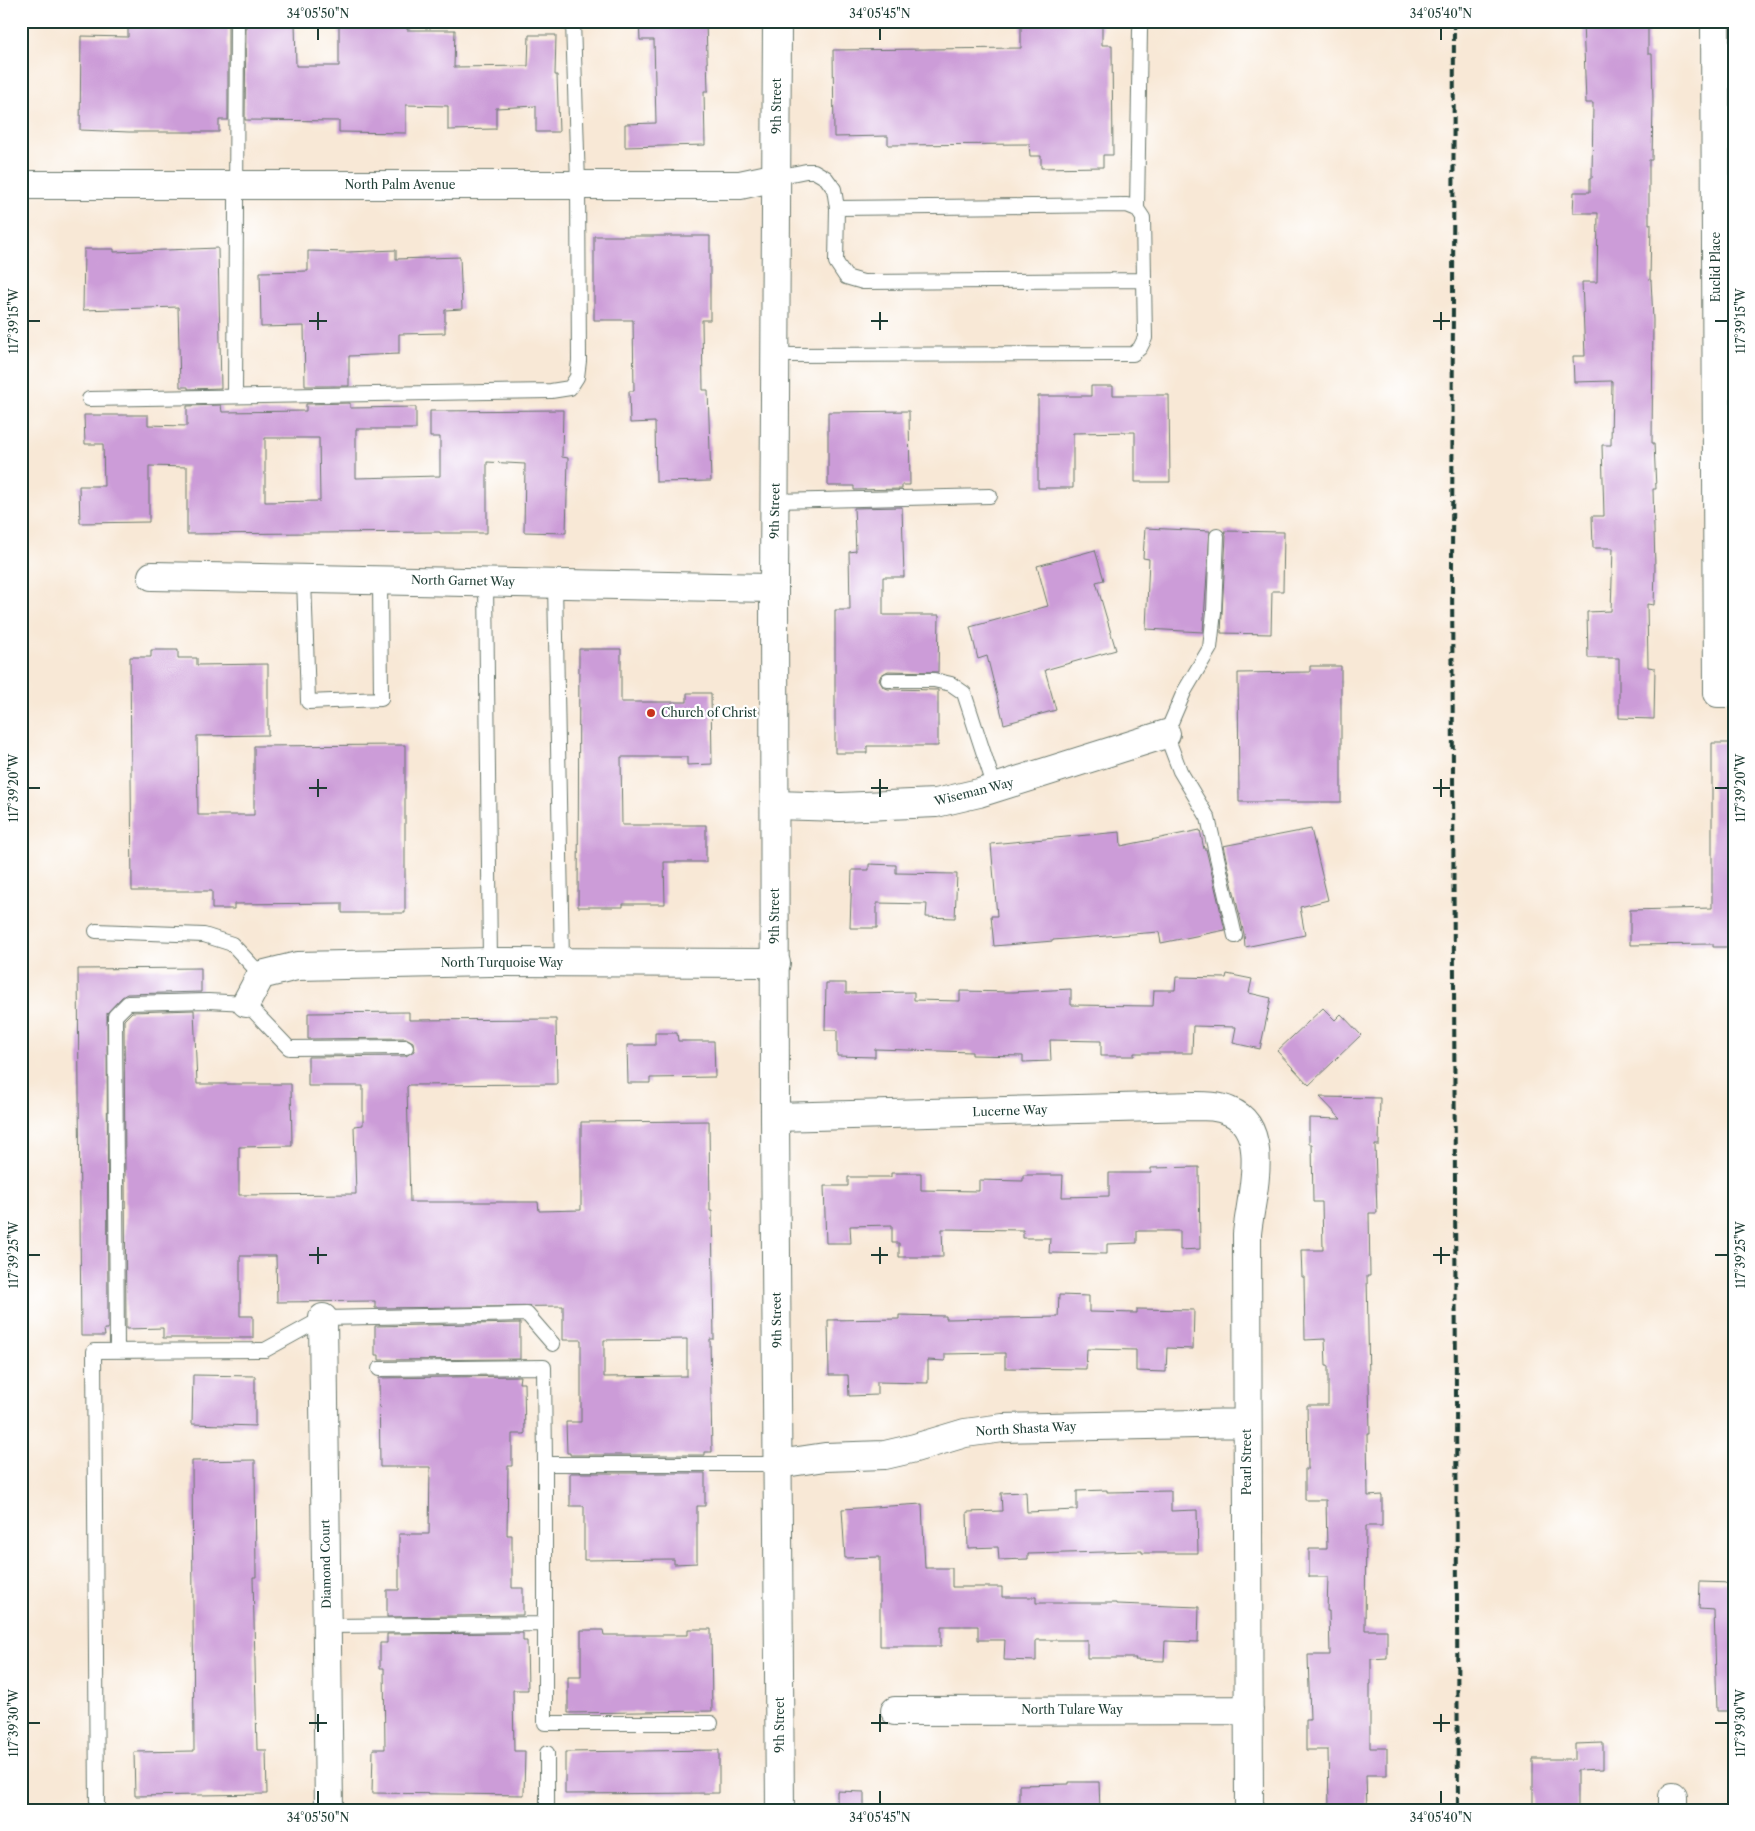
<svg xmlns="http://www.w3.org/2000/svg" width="1755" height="1831" font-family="'Libre Caslon Text',serif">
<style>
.building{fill:#cc9cd8;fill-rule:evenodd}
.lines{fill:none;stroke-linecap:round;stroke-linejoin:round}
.service-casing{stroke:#6b796d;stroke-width:16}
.minor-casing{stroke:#6b796d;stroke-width:30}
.tertiary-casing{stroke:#6b796d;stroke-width:30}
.service{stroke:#fff;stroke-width:14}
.minor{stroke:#fff;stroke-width:28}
.tertiary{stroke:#fff;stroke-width:28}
.rail{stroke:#1f3d34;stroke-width:4;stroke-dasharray:8 4;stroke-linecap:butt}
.ticks{fill:none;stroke:#1f3d34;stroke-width:2}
.poi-dot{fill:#c8321e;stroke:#fff;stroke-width:2}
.labels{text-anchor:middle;stroke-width:4.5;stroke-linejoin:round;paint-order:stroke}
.street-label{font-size:12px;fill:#1f3d34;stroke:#fff}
.poi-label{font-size:12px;fill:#1f3d34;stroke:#fff;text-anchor:start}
.neatline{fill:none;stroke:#1f3d34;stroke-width:2}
.ticks-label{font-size:12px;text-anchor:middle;fill:#1f3d34}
</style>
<rect width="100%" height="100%" fill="#fff"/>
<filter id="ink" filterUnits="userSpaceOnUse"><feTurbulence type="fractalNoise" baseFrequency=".02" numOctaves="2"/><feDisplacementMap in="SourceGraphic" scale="10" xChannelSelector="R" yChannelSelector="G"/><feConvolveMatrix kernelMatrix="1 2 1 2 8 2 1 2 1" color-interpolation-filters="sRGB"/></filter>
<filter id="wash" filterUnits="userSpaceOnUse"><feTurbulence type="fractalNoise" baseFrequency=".0096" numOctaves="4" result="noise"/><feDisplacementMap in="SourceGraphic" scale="20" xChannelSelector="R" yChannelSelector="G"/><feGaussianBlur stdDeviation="1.12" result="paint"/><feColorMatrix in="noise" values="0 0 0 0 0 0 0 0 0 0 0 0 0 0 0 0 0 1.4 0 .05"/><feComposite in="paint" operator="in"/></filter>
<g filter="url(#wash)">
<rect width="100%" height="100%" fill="#f8e8d6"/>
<g id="blocks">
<!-- building -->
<path class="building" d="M 128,21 L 151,21 L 151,24 L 228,23 L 228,120 L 219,120 L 219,132 L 129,132 L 80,130 L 81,36 L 128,37 Z
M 248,21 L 295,21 L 296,66 L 339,66 L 339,21 L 408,21 L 407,30 L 455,30 L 454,67 L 528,66 L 529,35 L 556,35 L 555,75 L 557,75 L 559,132 L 536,132 L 536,106 L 496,108 L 496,129 L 448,130 L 448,106 L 406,105 L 406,133 L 339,132 L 339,121 L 245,120 L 246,23 L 248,23 Z
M 639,21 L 706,21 L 708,91 L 704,91 L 705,145 L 625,147 L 625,124 L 656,123 L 654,40 L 640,40 Z
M 1021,21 L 1102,21 L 1102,45 L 1112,45 L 1113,155 L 1103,155 L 1103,167 L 1041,168 L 1041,156 L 1030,156 L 1029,144 L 888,145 L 888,136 L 834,137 L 833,50 L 1021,48 Z
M 1583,21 L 1648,21 L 1648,54 L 1652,54 L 1653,102 L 1652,160 L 1649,160 L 1649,224 L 1651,224 L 1650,280 L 1651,280 L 1653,320 L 1652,443 L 1654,443 L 1656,489 L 1653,489 L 1655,567 L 1654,605 L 1647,604 L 1648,667 L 1655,668 L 1654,719 L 1619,718 L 1619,658 L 1588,658 L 1587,612 L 1611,611 L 1613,548 L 1593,548 L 1592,516 L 1604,516 L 1602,445 L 1611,445 L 1612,381 L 1574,382 L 1573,356 L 1585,356 L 1582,282 L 1597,282 L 1598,213 L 1573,213 L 1574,192 L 1590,192 L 1590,178 L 1592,178 L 1593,103 L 1586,103 Z
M 594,236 L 710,236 L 710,320 L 702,320 L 703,390 L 708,390 L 711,481 L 656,482 L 655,422 L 630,423 L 629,391 L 634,391 L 633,320 L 594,320 Z
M 218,248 L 221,388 L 188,389 L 188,387 L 180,387 L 178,307 L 83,310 L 84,249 L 114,249 L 114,252 Z
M 396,250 L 396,259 L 460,257 L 462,309 L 445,310 L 445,333 L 399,334 L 399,354 L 349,356 L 349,386 L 305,386 L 304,326 L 261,327 L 260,272 L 308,271 L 308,251 L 348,252 Z
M 1091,386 L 1113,386 L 1113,395 L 1169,395 L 1170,482 L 1135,482 L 1135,432 L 1073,433 L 1073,488 L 1038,488 L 1038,396 L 1091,396 Z
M 350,403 L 350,408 L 416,407 L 416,429 L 356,429 L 356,478 L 440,476 L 440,437 L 430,437 L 430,411 L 563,410 L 562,457 L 568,458 L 566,533 L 524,532 L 525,464 L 487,462 L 487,533 L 440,533 L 440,532 L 187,534 L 187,467 L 149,466 L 149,522 L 80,523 L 79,486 L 104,486 L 103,444 L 85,444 L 84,415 L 148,415 L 148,425 L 187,426 L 187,406 L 221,405 L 222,412 L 306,411 L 306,404 ZM 265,438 L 319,438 L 320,501 L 265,502 Z
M 909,411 L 910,485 L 902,485 L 902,489 L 854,490 L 854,486 L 828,486 L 828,412 Z
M 902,507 L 904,577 L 883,577 L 883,615 L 939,615 L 938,672 L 888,671 L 881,675 L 879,680 L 883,687 L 888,689 L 938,690 L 938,746 L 867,746 L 867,753 L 835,753 L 835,610 L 850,610 L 849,552 L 856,551 L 854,508 Z
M 1145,528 L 1210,531 L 1203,632 L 1146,629 L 1149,559 L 1143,558 Z
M 1224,531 L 1284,532 L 1283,591 L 1272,591 L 1271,634 L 1221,633 L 1226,536 Z
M 1095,550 L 1104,580 L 1096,582 L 1116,650 L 1045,670 L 1056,710 L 1004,724 L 987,656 L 978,659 L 970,627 L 1048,606 L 1037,566 Z
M 579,649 L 621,649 L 621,702 L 687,702 L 687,693 L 711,693 L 712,764 L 687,765 L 687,757 L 621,757 L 622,825 L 706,825 L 706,862 L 664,862 L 665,904 L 623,904 L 623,907 L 578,907 Z
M 151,650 L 178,650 L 178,658 L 197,658 L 197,665 L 268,664 L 268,735 L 197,736 L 198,815 L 254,815 L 254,746 L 405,745 L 405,913 L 342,913 L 342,903 L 234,904 L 234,909 L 212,909 L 212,891 L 132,891 L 130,657 L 151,657 Z
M 1310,666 L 1341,666 L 1341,802 L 1239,802 L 1238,673 L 1310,672 Z
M 1712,743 L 1734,743 L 1734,947 L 1713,947 L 1713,944 L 1630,945 L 1630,910 L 1712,908 Z
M 1311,829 L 1328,900 L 1300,907 L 1305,935 L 1245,947 L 1244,934 L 1223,846 Z
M 1200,830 L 1204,849 L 1206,849 L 1225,930 L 1161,943 L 1159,932 L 1053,940 L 1053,941 L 994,946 L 991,916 L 997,916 L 991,844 L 1120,832 L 1121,846 Z
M 869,864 L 896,865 L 896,873 L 957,874 L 955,918 L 926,917 L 927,904 L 877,903 L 877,928 L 850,928 L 852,870 L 869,870 Z
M 201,968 L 201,992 L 127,994 L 122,997 L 107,1013 L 108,1329 L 104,1329 L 105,1336 L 81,1336 L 78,969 Z
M 1227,974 L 1252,979 L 1249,993 L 1271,998 L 1260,1049 L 1233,1043 L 1236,1027 L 1193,1026 L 1192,1053 L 1134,1053 L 1134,1056 L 1101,1056 L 1101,1041 L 1050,1040 L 1051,1061 L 1023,1062 L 1023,1056 L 972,1055 L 972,1052 L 875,1049 L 875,1057 L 837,1056 L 837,1030 L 825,1030 L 826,983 L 846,983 L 846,993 L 914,992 L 914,1000 L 960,1001 L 960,991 L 1013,992 L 1071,989 L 1071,1005 L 1153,1006 L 1154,990 L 1175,990 L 1176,977 L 1226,978 Z
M 1323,1008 L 1335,1020 L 1341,1014 L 1361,1035 L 1309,1085 L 1277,1051 Z
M 194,1010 L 197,1084 L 291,1084 L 292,1146 L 239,1147 L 239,1195 L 356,1194 L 354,1126 L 363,1125 L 363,1086 L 308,1086 L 308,1057 L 406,1056 L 414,1051 L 413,1042 L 406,1038 L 308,1039 L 308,1013 L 409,1012 L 409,1020 L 556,1019 L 557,1084 L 409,1085 L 407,1087 L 410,1202 L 538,1202 L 539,1211 L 581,1210 L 581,1122 L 709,1121 L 710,1211 L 712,1211 L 714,1339 L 710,1339 L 712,1452 L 705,1452 L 705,1455 L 570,1455 L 570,1453 L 567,1453 L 566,1422 L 581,1422 L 581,1340 L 563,1340 L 563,1306 L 375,1308 L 375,1301 L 277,1302 L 276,1256 L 240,1256 L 240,1316 L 253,1316 L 253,1338 L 163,1338 L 163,1328 L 126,1329 L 124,1020 L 132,1012 ZM 687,1339 L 687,1376 L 604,1377 L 604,1340 Z
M 655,1033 L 677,1033 L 678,1041 L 714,1041 L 715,1077 L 650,1078 L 650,1083 L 628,1083 L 627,1045 L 655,1045 Z
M 1320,1097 L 1380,1098 L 1379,1145 L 1375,1145 L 1377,1213 L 1369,1213 L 1370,1276 L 1367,1276 L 1370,1434 L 1367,1434 L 1368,1496 L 1382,1495 L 1382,1526 L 1366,1526 L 1365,1630 L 1387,1630 L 1387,1658 L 1371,1659 L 1371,1684 L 1370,1684 L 1370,1748 L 1387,1748 L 1387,1775 L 1366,1775 L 1367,1810 L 1329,1810 L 1328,1750 L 1306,1750 L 1306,1720 L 1310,1720 L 1308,1655 L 1330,1655 L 1329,1611 L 1327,1611 L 1328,1577 L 1309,1577 L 1309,1549 L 1327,1549 L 1326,1500 L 1305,1500 L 1305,1469 L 1308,1469 L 1307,1405 L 1328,1405 L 1328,1366 L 1326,1366 L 1325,1339 L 1305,1340 L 1304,1277 L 1302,1277 L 1301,1250 L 1323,1250 L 1322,1202 L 1313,1202 L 1312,1144 L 1309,1144 L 1309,1118 L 1341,1119 Z
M 1199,1167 L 1200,1249 L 1180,1250 L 1180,1231 L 1137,1231 L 1137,1243 L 1107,1244 L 1107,1254 L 1049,1253 L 1050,1238 L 1023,1238 L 1023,1230 L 942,1229 L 943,1257 L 899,1257 L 899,1243 L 892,1243 L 892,1225 L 850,1226 L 851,1243 L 826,1243 L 824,1186 L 848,1186 L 848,1177 L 891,1177 L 891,1173 L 921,1173 L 921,1190 L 979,1191 L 979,1180 L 1023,1181 L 1023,1175 L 1063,1175 L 1062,1197 L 1109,1196 L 1109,1173 L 1151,1173 L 1151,1168 Z
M 1059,1295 L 1089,1296 L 1089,1312 L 1137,1313 L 1137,1309 L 1194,1310 L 1193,1349 L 1167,1348 L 1166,1372 L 1136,1371 L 1136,1350 L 1087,1349 L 1086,1369 L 1005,1368 L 1005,1353 L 945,1354 L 945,1361 L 928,1360 L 928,1383 L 877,1382 L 877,1395 L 849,1396 L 848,1375 L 829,1375 L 828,1320 L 899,1319 L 899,1315 L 946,1316 L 946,1319 L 1058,1317 Z
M 520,1323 L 520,1359 L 379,1360 L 379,1355 L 375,1355 L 375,1326 Z
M 193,1375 L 255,1376 L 255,1426 L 192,1424 Z
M 520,1376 L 519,1383 L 524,1383 L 525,1434 L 512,1434 L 512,1466 L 508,1466 L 507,1535 L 512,1535 L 512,1588 L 523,1588 L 523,1615 L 387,1617 L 387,1590 L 399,1590 L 399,1534 L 429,1534 L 430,1467 L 380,1467 L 379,1378 Z
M 255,1460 L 256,1577 L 253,1577 L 257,1750 L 266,1750 L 267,1794 L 135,1796 L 134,1752 L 194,1751 L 192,1461 Z
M 570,1473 L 705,1473 L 705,1506 L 697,1506 L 697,1563 L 674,1564 L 674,1559 L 584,1560 L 584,1506 L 570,1506 Z
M 1107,1490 L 1107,1492 L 1171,1491 L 1171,1511 L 1197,1510 L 1198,1553 L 1142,1553 L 1142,1551 L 1028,1554 L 1028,1559 L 999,1560 L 998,1547 L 968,1548 L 967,1512 L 1002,1511 L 1001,1493 L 1026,1492 L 1027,1512 L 1077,1510 L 1077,1491 Z
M 922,1504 L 925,1568 L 952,1568 L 952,1587 L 1002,1587 L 1002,1597 L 1036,1597 L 1036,1603 L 1116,1603 L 1116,1604 L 1199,1607 L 1198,1642 L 1165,1641 L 1164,1661 L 1135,1660 L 1136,1658 L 1087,1658 L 1087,1640 L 1036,1640 L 1036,1661 L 1004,1660 L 1005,1640 L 978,1640 L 978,1626 L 941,1626 L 941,1646 L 880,1646 L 880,1557 L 845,1558 L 842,1509 Z
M 1700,1582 L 1734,1583 L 1734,1711 L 1717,1711 L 1714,1610 L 1699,1609 Z
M 688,1629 L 711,1629 L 712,1711 L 568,1713 L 568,1677 L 581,1677 L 581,1630 L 603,1630 L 604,1635 L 688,1635 Z
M 523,1633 L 523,1641 L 527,1641 L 528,1690 L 513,1690 L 514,1751 L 525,1751 L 524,1795 L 372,1793 L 373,1749 L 385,1749 L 384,1668 L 380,1668 L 380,1643 L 387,1643 L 387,1634 Z
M 1603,1743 L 1603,1769 L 1577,1770 L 1577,1810 L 1533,1810 L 1533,1759 L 1575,1759 L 1575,1744 Z
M 719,1750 L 719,1793 L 565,1794 L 565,1752 Z
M 1069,1782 L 1099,1782 L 1100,1810 L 1019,1810 L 1019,1785 L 1069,1784 Z
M 837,1791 L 864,1792 L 864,1810 L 837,1810 Z"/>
</g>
</g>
<g filter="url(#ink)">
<use href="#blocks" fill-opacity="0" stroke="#6b796d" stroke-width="1"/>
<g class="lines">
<defs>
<path id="service" d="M 777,177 L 806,171 L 814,171 L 826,178 L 834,189 L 837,208 L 836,262 L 846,277 L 863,282 L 1144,280
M 1137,209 L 1140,30 L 1141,21
M 776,355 L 1133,354 L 1140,348 L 1145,338 L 1143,218 L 1137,209 L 1127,205 L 837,208
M 235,396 L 237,21
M 89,399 L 551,391 L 570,388 L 577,377 L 579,361 L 578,185 L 573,21
M 775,501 L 990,496
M 1217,536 L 1214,612 L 1210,648 L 1184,692 L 1166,734 L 1180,771 L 1208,818 L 1235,936
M 304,578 L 308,702 L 381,699 L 380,579
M 486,582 L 490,962
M 555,583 L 562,962
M 888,680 L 934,680 L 951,684 L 964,693 L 995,788
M 96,931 L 204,935 L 232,944 L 261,975
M 117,1351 L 115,1016 L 128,1003 L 208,1001 L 246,1003 L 289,1048 L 406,1047
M 379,1369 L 544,1367 L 545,1464 L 778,1464
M 545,1464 L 545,1723 L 711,1723
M 327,1626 L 545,1624
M 547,1753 L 547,1810
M 97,1810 L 94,1351 L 265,1350 L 323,1318 L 527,1314 L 553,1344"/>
<path id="minor" d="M 1715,21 L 1718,693 L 1734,693
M 21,185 L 740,185 L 777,177
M 152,576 L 774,588
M 775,805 L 840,807 L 936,803 L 979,793 L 1166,734
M 246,1003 L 261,975 L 297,966 L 490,962 L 776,963
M 775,1117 L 1195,1106 C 1207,1106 1218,1106 1229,1111 C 1273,1128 1250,1199 1247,1234 L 1249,1810
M 323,1318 L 329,1810
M 778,1464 L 825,1457 L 885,1455 L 915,1448 L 965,1433 L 1003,1428 L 1247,1423
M 895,1711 L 1249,1710
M 1673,1797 L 1673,1810"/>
<path id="tertiary" d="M 777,21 L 774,588 L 775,1117 L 780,1810"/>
</defs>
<!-- service casing -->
<use href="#service" class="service-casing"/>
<!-- minor casing -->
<use href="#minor" class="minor-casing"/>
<!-- tertiary casing -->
<use href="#tertiary" class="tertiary-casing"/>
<!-- service -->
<use href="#service" class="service"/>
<!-- minor -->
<use href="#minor" class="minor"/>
<!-- tertiary -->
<use href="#tertiary" class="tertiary"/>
<!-- rail -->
<path class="rail" d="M 1454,21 L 1452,568 L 1458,1810"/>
</g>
</g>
<!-- ticks -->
<path class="ticks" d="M 318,28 L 318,40M 880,28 L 880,40M 1441,28 L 1441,40M 318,312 L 318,330M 880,312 L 880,330M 1441,312 L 1441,330M 28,321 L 40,321M 309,321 L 327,321M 871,321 L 888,321M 1433,321 L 1450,321M 1715,321 L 1728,321M 318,779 L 318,797M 880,779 L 880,797M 1441,779 L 1441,797M 28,788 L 40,788M 309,788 L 327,788M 871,788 L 888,788M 1433,788 L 1450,788M 1715,788 L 1728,788M 318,1247 L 318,1264M 880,1247 L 880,1264M 1441,1247 L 1441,1264M 28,1255 L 40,1255M 309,1255 L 327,1255M 871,1255 L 888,1255M 1433,1255 L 1450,1255M 1715,1255 L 1728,1255M 318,1714 L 318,1732M 880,1714 L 880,1732M 1441,1714 L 1441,1732M 28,1723 L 40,1723M 309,1723 L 327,1723M 871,1723 L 888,1723M 1433,1723 L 1450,1723M 1715,1723 L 1728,1723M 318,1791 L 318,1804M 880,1791 L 880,1804M 1441,1791 L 1441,1804"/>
<!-- markers -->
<circle class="poi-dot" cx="651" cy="713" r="5"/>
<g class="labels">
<!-- street labels -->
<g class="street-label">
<text transform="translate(777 106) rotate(-90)" y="4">9th Street</text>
<text x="400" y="189">North Palm Avenue</text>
<text transform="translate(1716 267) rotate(-90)" y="4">Euclid Place</text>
<text transform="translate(775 511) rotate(-89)" y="4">9th Street</text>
<text transform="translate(463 581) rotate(1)" y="4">North Garnet Way</text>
<text transform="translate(974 792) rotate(-14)" y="4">Wiseman Way</text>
<text transform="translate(775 916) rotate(-90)" y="4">9th Street</text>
<text x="502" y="967">North Turquoise Way</text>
<text transform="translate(1010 1111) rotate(-2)" y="4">Lucerne Way</text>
<text transform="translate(777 1320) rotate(-91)" y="4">9th Street</text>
<text transform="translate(1026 1429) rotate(-3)" y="4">North Shasta Way</text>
<text transform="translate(1247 1462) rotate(-90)" y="4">Pearl Street</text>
<text transform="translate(326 1564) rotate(-91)" y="4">Diamond Court</text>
<text x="1072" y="1714">North Tulare Way</text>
<text transform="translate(780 1725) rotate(-90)" y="4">9th Street</text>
</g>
<!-- poi labels -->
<g class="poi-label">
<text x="661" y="717">Church of Christ</text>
</g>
</g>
<!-- margin -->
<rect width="1755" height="1831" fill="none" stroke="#fff" stroke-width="55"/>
<rect x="28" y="28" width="1700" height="1776" class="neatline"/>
<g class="ticks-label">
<text x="318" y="18">34°05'50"N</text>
<text x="880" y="18">34°05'45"N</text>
<text x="1441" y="18">34°05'40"N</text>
<text transform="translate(1741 321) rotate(-90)" y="4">117°39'15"W</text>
<text transform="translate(14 321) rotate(-90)" y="4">117°39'15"W</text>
<text transform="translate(1741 788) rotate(-90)" y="4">117°39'20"W</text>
<text transform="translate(14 788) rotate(-90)" y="4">117°39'20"W</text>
<text transform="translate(1741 1255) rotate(-90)" y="4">117°39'25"W</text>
<text transform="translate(14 1255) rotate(-90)" y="4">117°39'25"W</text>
<text transform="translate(1741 1723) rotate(-90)" y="4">117°39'30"W</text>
<text transform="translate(14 1723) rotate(-90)" y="4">117°39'30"W</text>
<text x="318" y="1822">34°05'50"N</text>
<text x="880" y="1822">34°05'45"N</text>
<text x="1441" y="1822">34°05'40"N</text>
</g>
</svg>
